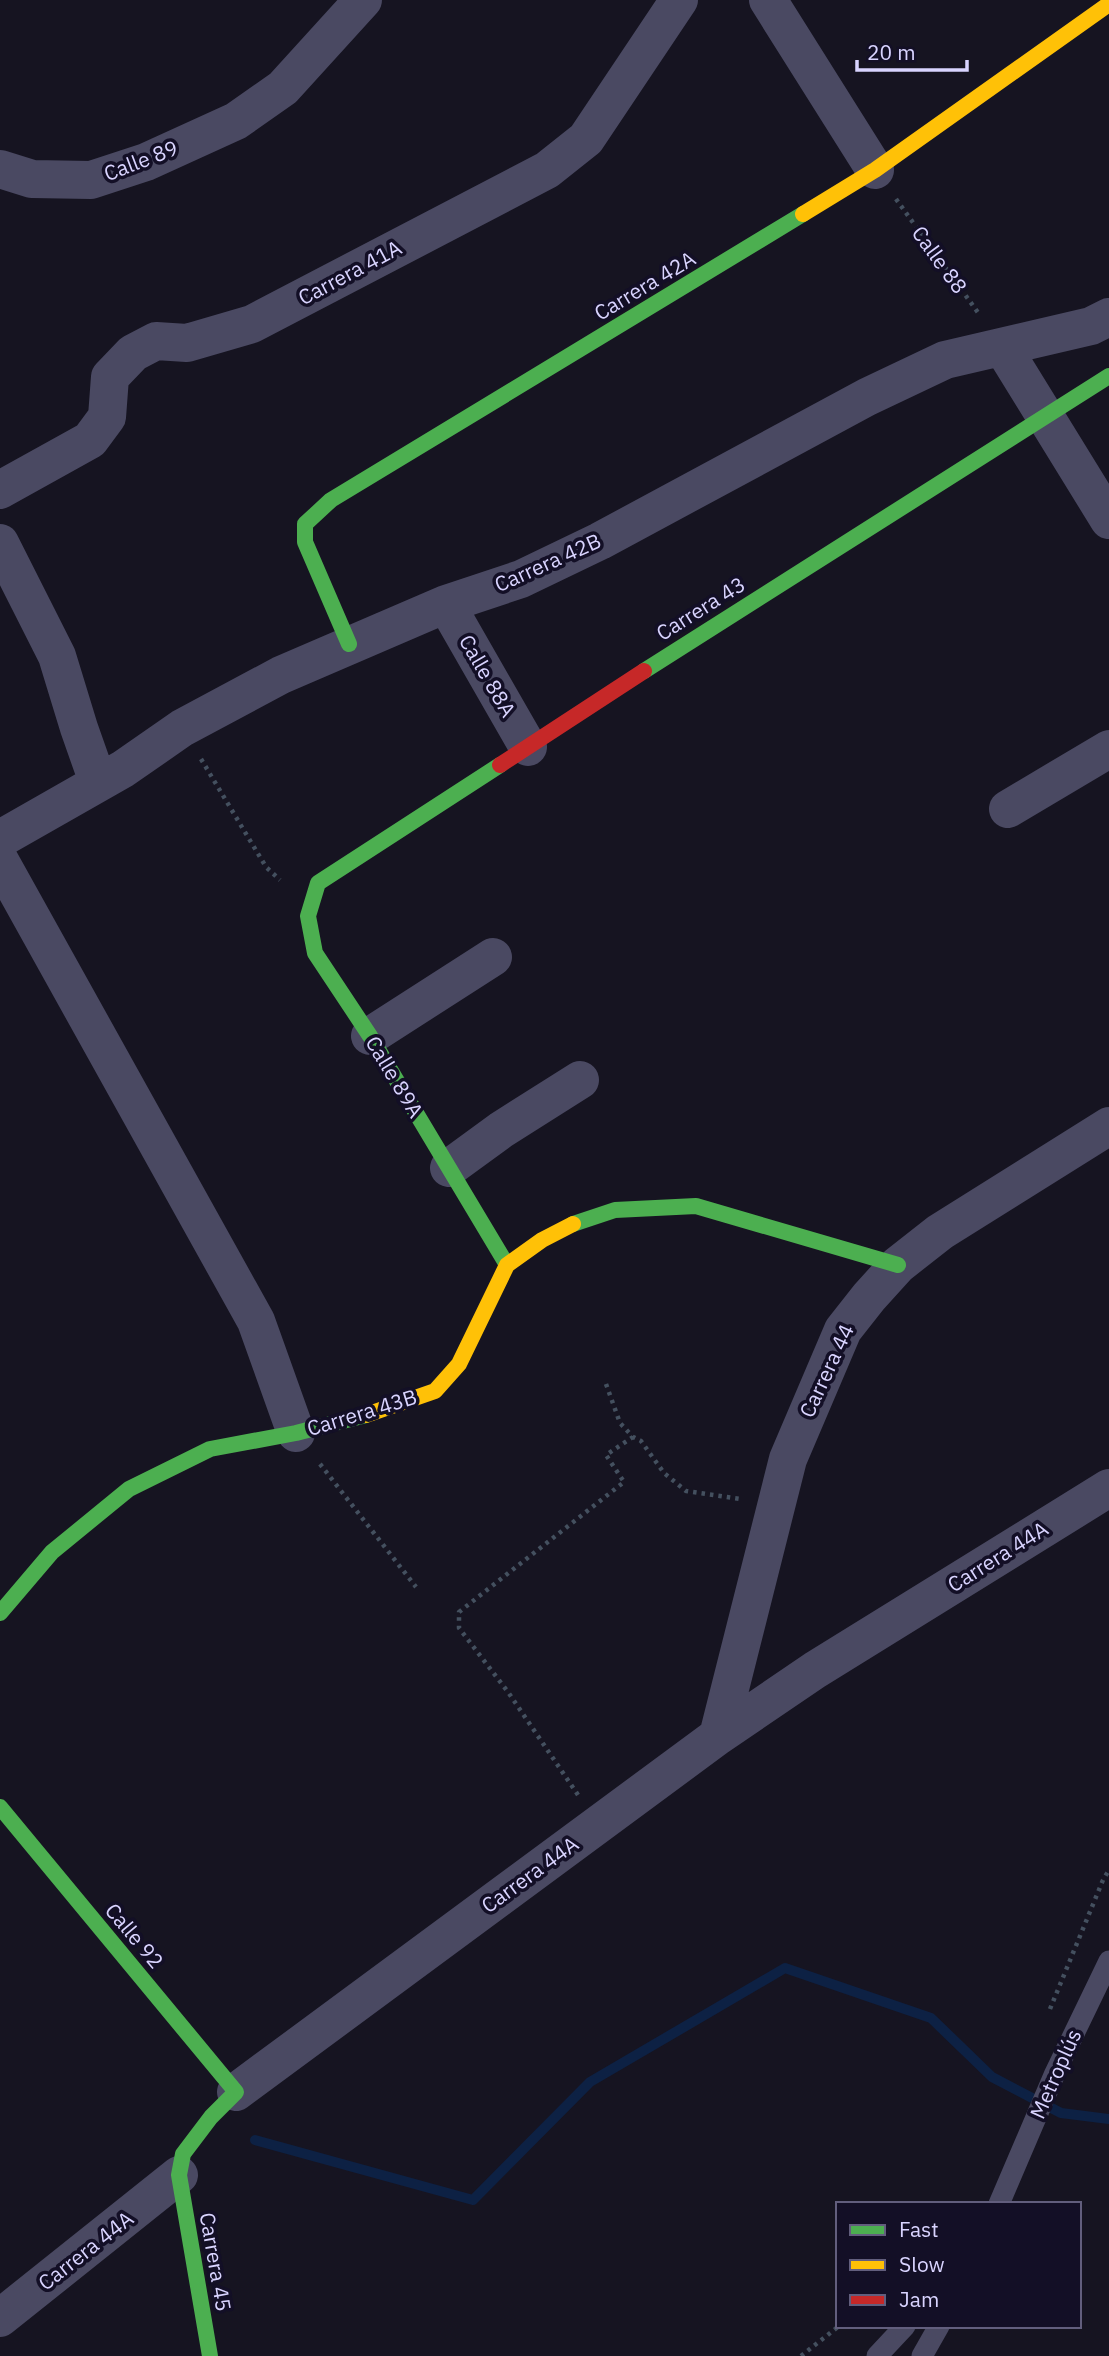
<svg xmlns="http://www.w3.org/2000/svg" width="1109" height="2356" font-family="'IBM Plex Sans',sans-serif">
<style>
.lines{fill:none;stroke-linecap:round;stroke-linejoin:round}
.stream{stroke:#0d2144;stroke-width:10}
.path{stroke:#44505f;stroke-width:4.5;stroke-dasharray:3.5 5;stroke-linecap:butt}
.lane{stroke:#4a4962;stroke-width:21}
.street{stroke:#4a4962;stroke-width:38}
.fast{stroke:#4caf50;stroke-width:16}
.slow{stroke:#ffc107;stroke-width:16}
.jam{stroke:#c62828;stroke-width:16}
.labels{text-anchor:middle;stroke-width:7;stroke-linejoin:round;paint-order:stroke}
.street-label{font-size:21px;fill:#d9d4ff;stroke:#130f26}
</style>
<rect width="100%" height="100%" fill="#161421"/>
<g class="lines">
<!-- stream -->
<path class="stream" d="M 255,2140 L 473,2200 L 590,2082 L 785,1968 L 931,2018 L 992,2077 L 1061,2113 L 1109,2119"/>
<!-- path -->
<path class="path" d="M 896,199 L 979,314
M 201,759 L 266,867 L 280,880
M 606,1384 L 620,1423 L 633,1437 L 641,1441 L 664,1473 L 686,1491 L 741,1499
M 320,1464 L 416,1587
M 578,1795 L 508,1692 L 459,1628 L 459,1612 L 624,1482 L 606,1455 L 633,1437
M 1050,2009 L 1103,1880 L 1109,1870
M 801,2356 L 839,2326"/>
<!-- lane -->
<path class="lane" d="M 999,2204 L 1055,2073 L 1109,1961
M 877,2356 L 905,2326
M 922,2356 L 939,2326"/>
<!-- street -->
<path class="street" d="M 768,0 L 875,170
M 0,169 L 32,179 L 91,180 L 146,162 L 236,121 L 283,88 L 363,0
M 1003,348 L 1109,520
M 0,490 L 90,440 L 107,417 L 110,377 L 133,353 L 156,341 L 187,343 L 252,324 L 547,170 L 586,139 L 679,0
M 0,543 L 57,656 L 79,728 L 98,782
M 446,604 L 528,747
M 1008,809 L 1109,749
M 0,839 L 123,769 L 182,728 L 281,675 L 446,604 L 521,579 L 600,541 L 867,397 L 945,360 L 1091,326 L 1109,317
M 0,861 L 256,1321 L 296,1433
M 370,1036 L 493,957
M 449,1168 L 501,1130 L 580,1080
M 718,1736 L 788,1459 L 843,1330 L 869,1297 L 898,1265 L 940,1232 L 1109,1126
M 236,2092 L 718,1736 L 815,1670 L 1109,1488
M 0,2318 L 179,2175"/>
<!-- fast -->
<path class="fast" d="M 349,644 L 305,542 L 305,524 L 331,500 L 803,214
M 644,671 L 1109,376
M 500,765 L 318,883 L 308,916 L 315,953 L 370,1036 L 507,1265
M 573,1224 L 615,1210 L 696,1206 L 898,1265
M 0,1613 L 52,1552 L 129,1489 L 210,1449 L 296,1433 L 366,1415
M 0,1807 L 236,2092 L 211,2117 L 183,2154 L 179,2175 L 210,2356"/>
<!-- slow -->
<path class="slow" d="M 803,214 L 875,170 L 1109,4
M 366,1415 L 435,1391 L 459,1364 L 507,1265 L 542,1240 L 573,1224"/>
<!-- jam -->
<path class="jam" d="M 500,765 L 644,671"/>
</g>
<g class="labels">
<!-- street labels -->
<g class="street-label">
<text transform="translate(141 161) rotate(-21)" y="7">Calle 89</text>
<text transform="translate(939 260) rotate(54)" y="7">Calle 88</text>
<text transform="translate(350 273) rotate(-28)" y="7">Carrera 41A</text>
<text transform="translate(645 286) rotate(-31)" y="7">Carrera 42A</text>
<text transform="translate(548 563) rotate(-24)" y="7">Carrera 42B</text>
<text transform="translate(701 609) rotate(-32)" y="7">Carrera 43</text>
<text transform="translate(487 676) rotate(60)" y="7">Calle 88A</text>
<text transform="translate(394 1077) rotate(59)" y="7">Calle 89A</text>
<text transform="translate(827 1371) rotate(-65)" y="7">Carrera 44</text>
<text transform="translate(362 1413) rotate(-17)" y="7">Carrera 43B</text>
<text transform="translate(998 1557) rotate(-32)" y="7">Carrera 44A</text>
<text transform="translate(530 1875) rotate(-36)" y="7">Carrera 44A</text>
<text transform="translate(134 1936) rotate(50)" y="7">Calle 92</text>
<text transform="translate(1056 2074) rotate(-66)" y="7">Metroplús</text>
<text transform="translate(86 2251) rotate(-38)" y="7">Carrera 44A</text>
<text transform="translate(215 2262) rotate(80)" y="7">Carrera 45</text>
</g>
</g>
<!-- legend -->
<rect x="836" y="2202" width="245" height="126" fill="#130f26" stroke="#625e7d" stroke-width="2"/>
<rect x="850" y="2225" width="35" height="10" fill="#4caf50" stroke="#625e7d" stroke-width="2"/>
<text x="899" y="2237" font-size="21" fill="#d9d4ff">Fast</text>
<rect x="850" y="2260" width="35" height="10" fill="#ffc107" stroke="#625e7d" stroke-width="2"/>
<text x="899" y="2272" font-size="21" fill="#d9d4ff">Slow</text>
<rect x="850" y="2295" width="35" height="10" fill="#c62828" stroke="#625e7d" stroke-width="2"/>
<text x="899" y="2307" font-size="21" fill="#d9d4ff">Jam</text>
<!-- scale -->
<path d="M857 60v10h110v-10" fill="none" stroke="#d9d4ff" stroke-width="3.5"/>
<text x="867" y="60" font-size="21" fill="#d9d4ff" stroke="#130f26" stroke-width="5" paint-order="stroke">20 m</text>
</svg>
